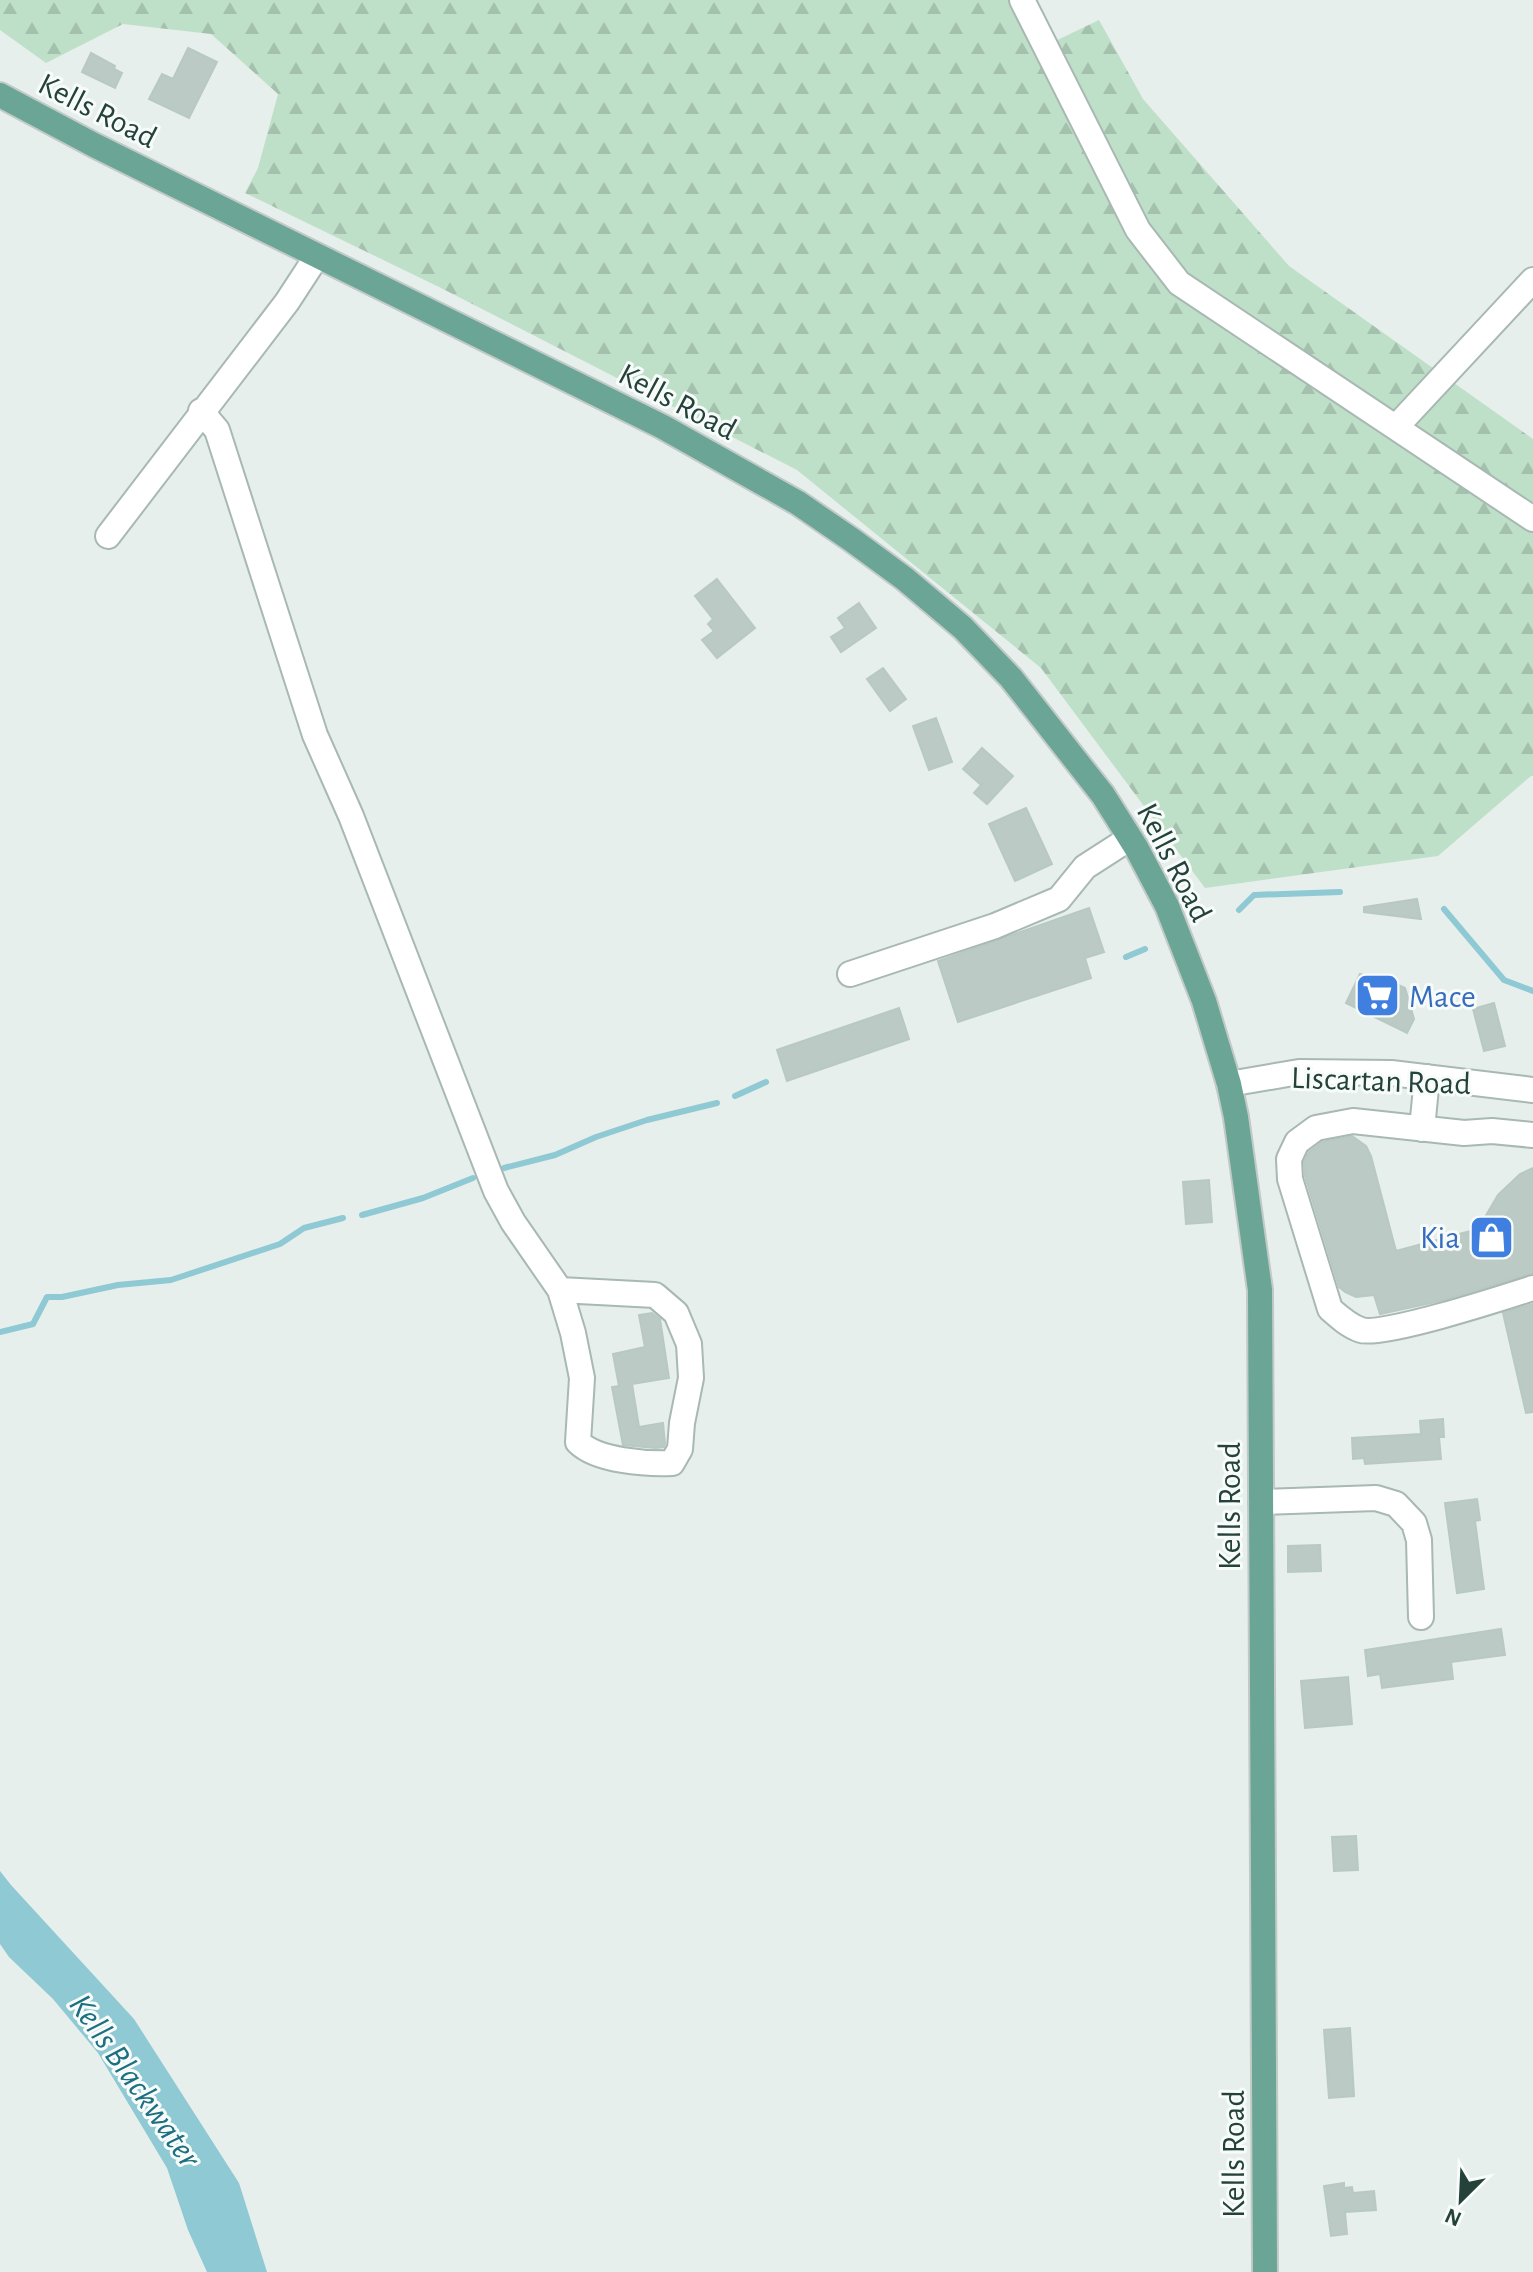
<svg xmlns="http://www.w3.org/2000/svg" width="1533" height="2272" font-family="'Alegreya Sans',sans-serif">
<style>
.forest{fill:url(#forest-firs)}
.water{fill:#8ec9d4}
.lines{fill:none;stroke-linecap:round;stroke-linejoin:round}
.stream{stroke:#8ec9d4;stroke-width:6}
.building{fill:#bbcac4;stroke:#b8c9c2;stroke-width:2}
.minor-casing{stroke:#a8b8b2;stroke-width:28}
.major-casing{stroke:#c2cac8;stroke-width:28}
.minor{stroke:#fff;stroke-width:24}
.major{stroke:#6aa596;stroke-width:24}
.labels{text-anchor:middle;stroke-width:6;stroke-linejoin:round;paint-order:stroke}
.street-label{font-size:32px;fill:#24423a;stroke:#f7fbf9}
.shop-label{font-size:32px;fill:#366cbe;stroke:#f7fbf9;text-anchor:start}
.water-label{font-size:34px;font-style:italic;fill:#1c6f80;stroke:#f7fbf9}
</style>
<defs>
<pattern id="forest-firs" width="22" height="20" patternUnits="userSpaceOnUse" patternTransform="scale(2)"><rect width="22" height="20" fill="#bfe0c8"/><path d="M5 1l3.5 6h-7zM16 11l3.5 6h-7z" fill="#a4c1ad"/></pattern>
</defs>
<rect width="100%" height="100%" fill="#e6efeb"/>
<!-- forest -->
<path class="forest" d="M 0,0 L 1016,0 L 1047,45 L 1099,20 L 1143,99 L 1289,266 L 1533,439 L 1533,776 L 1531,776 L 1438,856 L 1205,888 L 1041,668 L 797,470 L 439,287 L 245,193 L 258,168 L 278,94 L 211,34 L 123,24 L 46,63 L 0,30 Z"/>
<!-- water -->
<path class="water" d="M 0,1871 L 11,1885 L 134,2019 L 239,2183 L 267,2272 L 207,2272 L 188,2230 L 167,2168 L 98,2053 L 53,1999 L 9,1957 L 0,1944 Z"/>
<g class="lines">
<!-- stream -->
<path class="stream" d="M 1444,909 L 1504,980 L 1533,991
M 1239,910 L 1254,895 L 1340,892
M 1126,957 L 1145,949
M 735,1096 L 766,1082
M 504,1168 L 555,1155 L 596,1137 L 647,1120 L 717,1103
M 362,1215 L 423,1198 L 473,1178
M 0,1332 L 33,1324 L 47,1297 L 62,1297 L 118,1285 L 171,1280 L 280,1244 L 304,1228 L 343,1218"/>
</g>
<!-- building -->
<path class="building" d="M 188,48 L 217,62 L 189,118 L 149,99 L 162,74 L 173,79 Z
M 91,53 L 115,66 L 114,69 L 122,73 L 115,88 L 82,72 Z
M 717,579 L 755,628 L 717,658 L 702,640 L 714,631 L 708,624 L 713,619 L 695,596 Z
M 859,603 L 876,628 L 841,652 L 831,637 L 845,628 L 838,618 Z
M 883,668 L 906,699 L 890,711 L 867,679 Z
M 936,718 L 952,762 L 929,770 L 913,726 Z
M 982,748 L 1013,776 L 987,804 L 974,793 L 981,785 L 963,769 Z
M 1026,808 L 1052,864 L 1015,881 L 989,824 Z
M 1417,899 L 1421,919 L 1364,912 L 1364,907 Z
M 1089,908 L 1104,952 L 1085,958 L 1091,978 L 958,1022 L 938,961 Z
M 1360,974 L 1379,981 L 1381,977 L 1405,988 L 1414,1019 L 1407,1033 L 1346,1003 Z
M 1494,1003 L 1505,1046 L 1484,1051 L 1473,1009 Z
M 899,1008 L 909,1039 L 787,1081 L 777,1050 Z
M 1352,1136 L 1366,1146 L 1371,1156 L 1396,1251 L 1478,1229 L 1498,1195 L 1520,1174 L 1533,1168 L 1533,1273 L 1440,1301 L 1380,1314 L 1374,1295 L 1356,1297 L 1345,1292 L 1339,1287 L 1305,1176 L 1304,1162 L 1309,1152 L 1322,1142 Z
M 1209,1180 L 1212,1222 L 1186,1224 L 1183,1182 Z
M 1533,1304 L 1533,1412 L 1526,1413 L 1503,1313 Z
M 652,1313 L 660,1319 L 669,1378 L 632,1384 L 639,1427 L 663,1423 L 665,1444 L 664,1447 L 656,1448 L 623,1445 L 612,1387 L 619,1386 L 613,1354 L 645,1347 L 639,1315 Z
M 1443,1419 L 1444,1437 L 1439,1437 L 1441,1459 L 1365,1464 L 1364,1458 L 1353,1459 L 1352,1438 L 1421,1434 L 1420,1421 Z
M 1477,1499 L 1480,1520 L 1475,1521 L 1484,1589 L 1457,1593 L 1445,1503 Z
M 1320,1545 L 1321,1571 L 1288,1572 L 1288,1546 Z
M 1501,1629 L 1505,1655 L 1451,1662 L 1453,1679 L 1382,1688 L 1380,1674 L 1368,1676 L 1365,1650 Z
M 1348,1677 L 1352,1724 L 1305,1728 L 1301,1681 Z
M 1356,1836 L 1358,1870 L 1334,1871 L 1332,1837 Z
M 1350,2028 L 1354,2096 L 1329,2098 L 1324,2030 Z
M 1344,2183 L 1344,2188 L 1352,2187 L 1353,2193 L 1374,2191 L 1376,2210 L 1345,2212 L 1347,2234 L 1331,2236 L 1324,2186 Z"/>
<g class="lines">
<defs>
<path id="minor" d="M 1022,0 L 1138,230 L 1179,283 L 1533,519
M 201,411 L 217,430 L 315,735 L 351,816 L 496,1191 L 513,1222 L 560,1290 L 655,1295 L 676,1313 L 689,1344 L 691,1378 L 682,1423 L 680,1449 L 672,1463 C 646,1464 597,1461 578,1442 L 582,1378 L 573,1333 L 560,1290
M 1396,427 L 1533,280
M 108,536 L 287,302 L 317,256
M 850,974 L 995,926 L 1059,899 L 1085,867 L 1130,838
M 1229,1084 L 1299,1072 L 1391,1073 L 1533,1090
M 1422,1129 L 1427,1077
M 1533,1135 L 1492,1131 L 1464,1133 L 1353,1121 L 1316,1128 L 1297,1142 L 1289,1159 L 1290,1179 L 1330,1309 C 1339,1317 1349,1326 1361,1330 C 1382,1337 1505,1297 1533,1288
M 1261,1502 L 1376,1498 L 1396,1504 L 1414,1523 L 1419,1540 L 1421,1617"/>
<path id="major" d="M 0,95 L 94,145 L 663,427 L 798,503 L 852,540 L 905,579 L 963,628 L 1011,678 L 1103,795 L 1137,849 L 1167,906 L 1204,1001 L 1229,1084 L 1236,1117 L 1260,1290 L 1265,2272"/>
</defs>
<!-- minor casing -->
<use href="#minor" class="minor-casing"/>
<!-- major casing -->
<use href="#major" class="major-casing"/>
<!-- minor -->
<use href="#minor" class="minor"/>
<!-- major -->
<use href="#major" class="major"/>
</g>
<!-- icons -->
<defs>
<symbol id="supermarket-square" viewBox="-11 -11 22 22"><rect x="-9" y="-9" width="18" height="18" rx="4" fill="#3f7fe0" stroke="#f7fbf9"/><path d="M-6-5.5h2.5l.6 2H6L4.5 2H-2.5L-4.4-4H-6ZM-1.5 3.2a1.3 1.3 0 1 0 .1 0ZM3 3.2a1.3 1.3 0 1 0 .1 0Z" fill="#fff"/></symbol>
<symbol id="shop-square" viewBox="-11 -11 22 22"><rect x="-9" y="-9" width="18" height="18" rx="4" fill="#3f7fe0" stroke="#f7fbf9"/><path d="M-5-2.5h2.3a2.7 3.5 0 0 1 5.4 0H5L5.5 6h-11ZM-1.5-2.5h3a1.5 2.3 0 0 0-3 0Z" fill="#fff"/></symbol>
</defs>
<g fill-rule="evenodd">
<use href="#supermarket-square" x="1352" y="970" width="51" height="51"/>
<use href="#shop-square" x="1466" y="1212" width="51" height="51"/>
</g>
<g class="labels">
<!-- street labels -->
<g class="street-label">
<text transform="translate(98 110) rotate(27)" y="11">Kells Road</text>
<text transform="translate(678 401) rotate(28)" y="11">Kells Road</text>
<text transform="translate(1175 862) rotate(63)" y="11">Kells Road</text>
<text transform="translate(1381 1080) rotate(2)" y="11">Liscartan Road</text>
<text transform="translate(1229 1506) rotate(-90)" y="11">Kells Road</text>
<text transform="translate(1233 2154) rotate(-90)" y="11">Kells Road</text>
</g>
<!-- shop labels -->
<g class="shop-label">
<text x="1409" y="1007">Mace</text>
<text x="1460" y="1248" text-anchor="end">Kia</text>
</g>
<!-- water labels -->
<g class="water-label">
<text transform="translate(136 2080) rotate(55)" y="12">Kells Blackwater</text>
</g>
</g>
<!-- north arrow -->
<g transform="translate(1461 2200) rotate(204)" stroke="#f7fbf9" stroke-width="6" paint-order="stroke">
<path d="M0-6L14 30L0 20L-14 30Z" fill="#24423a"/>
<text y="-12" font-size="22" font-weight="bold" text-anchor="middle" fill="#24423a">N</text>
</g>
</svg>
